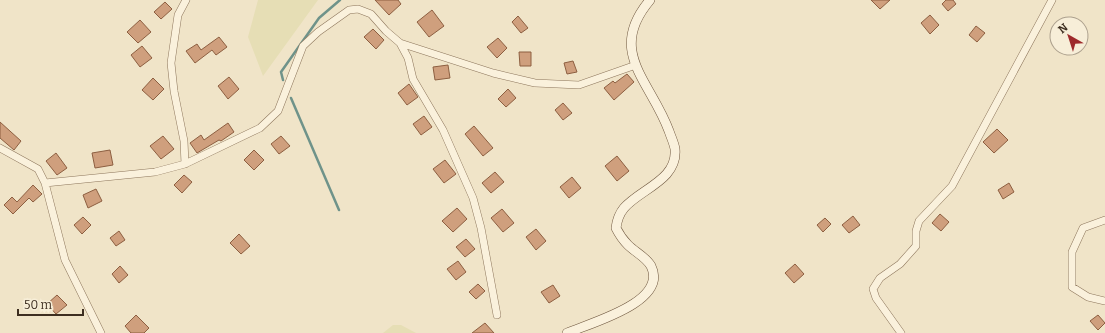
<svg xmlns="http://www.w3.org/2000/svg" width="1105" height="333" font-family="Bitter,serif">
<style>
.farmland{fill:#e6deb5}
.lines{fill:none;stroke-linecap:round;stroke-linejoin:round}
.stream{stroke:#6f938a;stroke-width:2.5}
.building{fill:#cf9f7d;stroke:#8d5f41}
.street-casing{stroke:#8d765c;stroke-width:8}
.secondary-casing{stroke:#6f573f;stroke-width:10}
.street{stroke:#faf1dc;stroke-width:7}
.secondary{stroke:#faf1dc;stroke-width:9}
</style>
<rect width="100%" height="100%" fill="#f0e4c8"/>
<!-- farmland -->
<path class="farmland" d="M 258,0 L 318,0 L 263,76 L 248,37 Z
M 393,325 L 401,325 L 416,333 L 383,333 Z"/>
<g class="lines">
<!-- stream -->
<path class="stream" d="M 283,80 L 281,72 L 319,18 L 340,0
M 291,98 L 339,210"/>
</g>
<!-- building -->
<path class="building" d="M 375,0 L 398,0 L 401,4 L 389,15 Z
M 871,0 L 890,0 L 880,9 Z
M 946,0 L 953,0 L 956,4 L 948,11 L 942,4 Z
M 165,2 L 172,9 L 161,19 L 154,12 Z
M 432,10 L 444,26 L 429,37 L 417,22 Z
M 930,15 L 939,25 L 930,34 L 921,23 Z
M 518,16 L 528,28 L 521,33 L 512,22 Z
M 140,20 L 151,32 L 138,43 L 127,32 Z
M 976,26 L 985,33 L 977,42 L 969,35 Z
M 373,29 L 384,40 L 376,49 L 364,37 Z
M 219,37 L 227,47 L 216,55 L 212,50 L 195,63 L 186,51 L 197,44 L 201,50 Z
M 498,38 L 507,48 L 497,58 L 487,47 Z
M 142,46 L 152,58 L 140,67 L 131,55 Z
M 519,52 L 531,52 L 531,66 L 520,66 Z
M 573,61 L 577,72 L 567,74 L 564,63 Z
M 448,65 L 450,78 L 435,80 L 433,67 Z
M 627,74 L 634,82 L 614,100 L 604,88 L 613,81 L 615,83 Z
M 229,77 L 239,89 L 228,99 L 218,86 Z
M 153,78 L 164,89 L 153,100 L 142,90 Z
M 409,84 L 418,97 L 407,105 L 398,93 Z
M 508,89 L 516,98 L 506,107 L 498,99 Z
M 563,103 L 572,113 L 563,120 L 555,110 Z
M 424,116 L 432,127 L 421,135 L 413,124 Z
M 0,122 L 21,141 L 14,150 L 0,138 Z
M 228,123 L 234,132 L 221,141 L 219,140 L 197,153 L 190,143 L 201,135 L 204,140 Z
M 474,126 L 493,148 L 483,156 L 465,134 Z
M 997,129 L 1008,140 L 994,153 L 983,142 Z
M 163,136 L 174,149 L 161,159 L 150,146 Z
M 281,136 L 290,146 L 279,154 L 271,144 Z
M 110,150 L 113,165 L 95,168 L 92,153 Z
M 254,150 L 264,160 L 254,170 L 244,160 Z
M 56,153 L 67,168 L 57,175 L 46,161 Z
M 617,156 L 629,171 L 617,181 L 605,166 Z
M 445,160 L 456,174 L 444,183 L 433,169 Z
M 495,172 L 504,182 L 491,193 L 482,183 Z
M 184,175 L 192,182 L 182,193 L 174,185 Z
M 572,177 L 581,188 L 569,198 L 560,187 Z
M 1009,183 L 1014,192 L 1003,199 L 998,190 Z
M 33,185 L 42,194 L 33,202 L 29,198 L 13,214 L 4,205 L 12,197 L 17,202 Z
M 96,189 L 102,201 L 88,208 L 83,195 Z
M 457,208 L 467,219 L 453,232 L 442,221 Z
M 502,209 L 514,223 L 503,232 L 491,218 Z
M 940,214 L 949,222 L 941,231 L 932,223 Z
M 853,216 L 860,225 L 849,233 L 842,225 Z
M 83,217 L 91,225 L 82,234 L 74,225 Z
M 825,218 L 831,224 L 823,232 L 817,225 Z
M 536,229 L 546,241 L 536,250 L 526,237 Z
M 119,231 L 125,240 L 116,246 L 110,238 Z
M 239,234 L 250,246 L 241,254 L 230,243 Z
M 466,239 L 475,249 L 465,257 L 456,247 Z
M 458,261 L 466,272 L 456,280 L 447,269 Z
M 795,264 L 804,274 L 794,283 L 785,273 Z
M 120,266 L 128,275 L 119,283 L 112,274 Z
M 478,284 L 485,291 L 476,299 L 469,292 Z
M 553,285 L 560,296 L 549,303 L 541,292 Z
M 57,295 L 67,305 L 56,314 L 47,304 Z
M 136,315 L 149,328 L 144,333 L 131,333 L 125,326 Z
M 1098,315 L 1105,323 L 1098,330 L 1090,321 Z
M 485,323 L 494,333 L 472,333 Z"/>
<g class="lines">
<defs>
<path id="street" d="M 400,43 L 408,58 L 413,79 L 443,130 L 473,198 L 481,228 L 497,315
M 0,148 L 38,169 L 45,183
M 185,164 L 184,141 L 174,91 L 171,63 L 178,15 L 186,0
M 1105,220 L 1083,228 L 1072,252 L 1072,287 L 1088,297 L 1105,301
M 101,333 L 65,260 L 45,183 L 155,172 L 185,164 L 260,128 L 278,111 L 303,46 L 318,32 L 349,10 L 358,9 L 371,14 L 386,31 L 400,43 L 493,73 L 535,83 L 579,85 L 636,65
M 901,333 L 876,298 L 873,289 L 880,278 L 900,264 L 916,246 L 916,231 L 919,221 L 952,186 L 1052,0"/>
<path id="secondary" d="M 567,333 C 590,323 669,302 651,266 C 646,257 635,252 628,245 C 623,240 619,234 616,228 C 617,220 619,214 624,208 C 640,189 678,180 675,149 C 674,143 671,137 669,131 C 651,81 606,52 650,0"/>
</defs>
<!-- street casing -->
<use href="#street" class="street-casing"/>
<!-- secondary casing -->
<use href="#secondary" class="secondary-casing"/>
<!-- street -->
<use href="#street" class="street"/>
<!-- secondary -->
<use href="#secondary" class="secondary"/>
</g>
<!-- north arrow -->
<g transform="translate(1069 36) rotate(321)"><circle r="19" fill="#f7eed8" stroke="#ada18e"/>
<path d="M0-3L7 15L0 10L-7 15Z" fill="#9e2a2b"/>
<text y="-6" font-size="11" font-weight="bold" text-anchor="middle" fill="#3d2e20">N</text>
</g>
<!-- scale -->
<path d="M18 309v6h65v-6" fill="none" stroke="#3d2e20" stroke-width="2"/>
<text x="24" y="309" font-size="12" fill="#3d2e20" stroke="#f7eed8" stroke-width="3" paint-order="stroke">50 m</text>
</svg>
